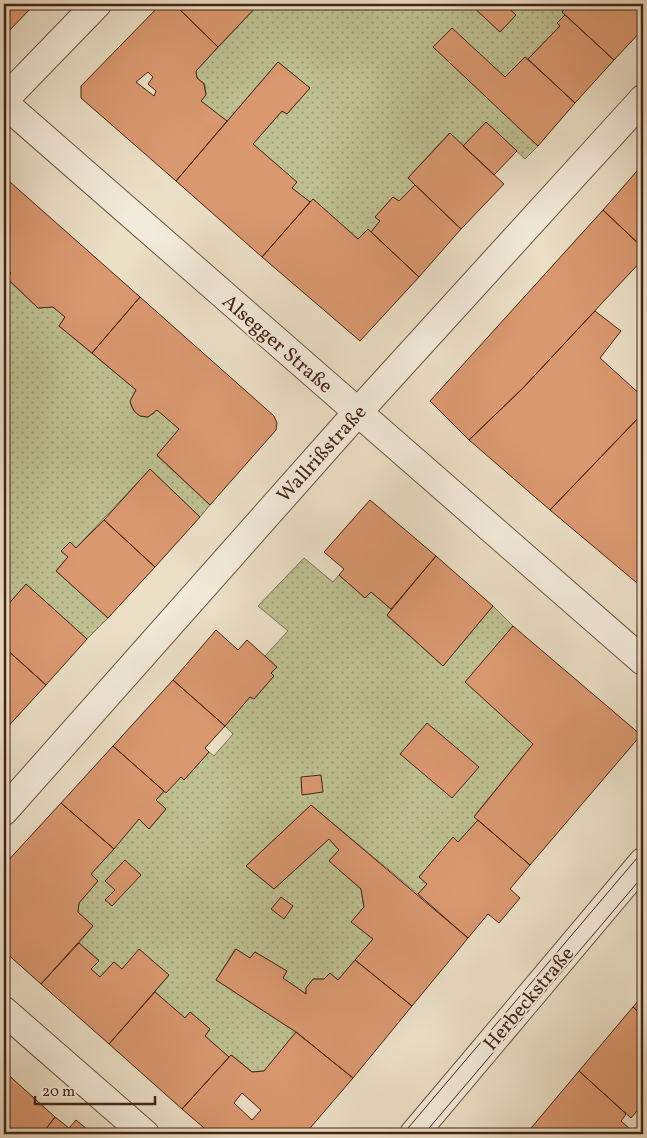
<svg xmlns="http://www.w3.org/2000/svg" width="647" height="1138" font-family="Vollkorn,serif">
<style>
.grass{fill:url(#grass-dots);stroke:#817253}
.building{fill:#da986f;stroke:#442415;fill-rule:evenodd}
.lines{fill:none;stroke-linecap:round;stroke-linejoin:round}
.minor-casing{stroke:#6e5341;stroke-width:30}
.minor{stroke:#f2eada;stroke-width:28}
.tram{stroke:#442415;stroke-width:1}
.labels{text-anchor:middle;stroke-width:4;stroke-linejoin:round;paint-order:stroke}
.street-label{font-size:20px;fill:#442415;stroke:#f2eada}
</style>
<defs>
<pattern id="grass-dots" width="8" height="8" patternUnits="userSpaceOnUse" patternTransform="scale(1.25)"><rect width="8" height="8" fill="#bec091"/><path d="M2 2h.1M6 6h.1" fill="none" stroke="#9c9c75" stroke-width="1.8" stroke-linecap="round"/></pattern>
</defs>
<rect width="100%" height="100%" fill="#ebdfc6"/>
<filter id="stains"><feTurbulence type="fractalNoise" baseFrequency=".004" numOctaves="4"/><feColorMatrix values="0 0 0 0 .2 0 0 0 0 .09 0 0 0 0 .02 0 0 0 .5 -.17"/></filter>
<radialGradient id="worn" r=".72"><stop offset=".6" stop-color="#630" stop-opacity="0"/><stop offset="1" stop-color="#630" stop-opacity=".3"/></radialGradient>
<!-- grass -->
<path class="grass" d="M 259,4 L 470,4 L 500,32 L 516,15 L 504,4 L 569,4 L 562,12 L 565,15 L 557,23 L 560,26 L 528,59 L 525,57 L 505,77 L 434,47 L 538,146 L 525,159 L 486,122 L 463,146 L 449,133 L 408,178 L 415,185 L 399,201 L 393,197 L 375,217 L 380,221 L 371,232 L 368,229 L 358,239 L 313,199 L 310,202 L 292,188 L 296,182 L 253,144 L 282,111 L 287,114 L 310,88 L 278,62 L 227,121 L 201,101 L 206,94 L 205,84 L 197,78 L 196,71 Z
M 4,267 L 11,273 L 7,279 L 38,308 L 53,307 L 65,317 L 59,326 L 136,390 C 134,394 131,398 131,402 C 130,410 140,418 147,417 C 151,416 155,413 157,410 L 179,429 L 157,456 L 210,505 L 200,517 L 150,469 L 76,548 L 70,542 L 62,551 L 68,557 L 56,571 L 108,618 L 87,639 L 26,584 L 6,607 L 10,610 L 10,622 L 4,630 Z
M 304,558 L 333,582 L 339,575 L 365,598 L 371,592 L 391,609 L 387,616 L 443,666 L 493,606 L 513,626 L 466,682 L 533,744 L 474,816 L 478,820 L 458,842 L 453,838 L 419,877 L 427,884 L 418,894 L 311,805 L 246,866 L 274,889 L 329,839 L 339,850 L 329,861 L 361,889 L 364,907 L 352,922 L 373,939 L 338,980 L 330,973 L 324,979 L 313,979 L 306,988 L 306,994 L 283,978 L 287,971 L 255,952 L 250,958 L 235,949 L 216,980 L 296,1032 L 264,1071 L 252,1072 L 232,1055 L 229,1057 L 205,1036 L 210,1029 L 190,1012 L 185,1018 L 155,992 L 169,975 L 140,950 L 122,969 L 114,962 L 100,977 L 91,969 L 99,960 L 79,943 L 93,926 L 78,912 L 79,903 L 98,881 L 91,874 L 139,819 L 150,828 L 166,809 L 156,800 L 181,777 L 184,780 L 209,752 L 214,756 L 233,734 L 225,726 L 250,697 L 254,699 L 274,676 L 271,673 L 277,667 L 265,656 L 288,631 L 258,606 Z"/>
<!-- building -->
<path class="building" d="M 4,4 L 35,4 L 7,33 L 4,30 Z
M 161,4 L 174,4 L 218,47 L 196,71 L 197,78 L 204,84 L 206,95 L 201,101 L 227,121 L 176,181 L 81,98 L 81,86 ZM 148,72 L 153,77 L 148,84 L 156,91 L 154,96 L 136,82 Z
M 174,4 L 259,4 L 218,47 Z
M 470,4 L 504,4 L 516,15 L 500,32 Z
M 569,4 L 635,4 L 643,11 L 643,29 L 614,60 L 562,12 Z
M 635,4 L 643,4 L 643,11 Z
M 565,15 L 614,60 L 575,103 L 528,59 L 560,26 L 557,23 Z
M 452,28 L 505,77 L 525,57 L 575,103 L 538,146 L 433,47 Z
M 278,62 L 310,88 L 287,114 L 282,111 L 253,144 L 297,182 L 292,188 L 310,202 L 262,257 L 176,181 Z
M 486,122 L 517,151 L 494,175 L 463,146 Z
M 450,133 L 504,184 L 461,229 L 408,178 Z
M 643,164 L 643,248 L 603,210 Z
M 4,180 L 10,182 L 140,297 L 92,353 L 59,326 L 65,317 L 53,307 L 38,308 L 7,278 L 11,273 L 4,267 Z
M 415,185 L 461,229 L 419,277 L 371,232 L 380,221 L 375,217 L 393,197 L 399,201 Z
M 313,199 L 358,239 L 368,229 L 419,277 L 360,341 L 262,257 Z
M 603,210 L 643,248 L 643,259 L 523,388 L 469,440 L 430,401 Z
M 140,297 L 274,416 L 277,423 L 276,430 L 210,505 L 157,455 L 179,429 L 157,410 L 148,417 L 140,416 L 135,412 L 132,407 L 130,401 L 136,390 L 92,353 Z
M 595,311 L 621,331 L 600,358 L 643,397 L 643,413 L 550,510 L 469,440 L 523,388 Z
M 643,413 L 643,588 L 550,510 Z
M 150,469 L 200,517 L 155,567 L 104,520 Z
M 370,500 L 436,556 L 391,609 L 371,592 L 365,598 L 339,575 L 344,569 L 324,552 Z
M 104,520 L 155,567 L 108,618 L 56,571 L 68,557 L 61,551 L 70,542 L 76,548 Z
M 436,556 L 493,606 L 443,666 L 387,615 Z
M 26,584 L 87,639 L 46,685 L 4,647 L 4,630 L 10,622 L 5,617 L 10,610 L 6,607 Z
M 513,626 L 641,735 L 530,865 L 474,817 L 533,744 L 465,682 Z
M 216,630 L 238,650 L 247,640 L 277,667 L 271,673 L 274,676 L 254,699 L 250,697 L 225,726 L 173,680 Z
M 4,647 L 46,685 L 4,731 Z
M 173,680 L 225,726 L 205,748 L 209,752 L 184,780 L 181,777 L 166,793 L 113,746 Z
M 427,723 L 479,767 L 452,798 L 400,754 Z
M 113,746 L 164,791 L 156,800 L 166,809 L 149,829 L 139,819 L 114,849 L 61,803 Z
M 321,775 L 323,792 L 302,795 L 301,777 Z
M 61,803 L 114,849 L 91,874 L 98,881 L 79,903 L 78,912 L 93,926 L 41,984 L 4,951 L 4,865 Z
M 311,805 L 468,938 L 412,1006 L 355,960 L 373,939 L 351,922 L 364,907 L 361,889 L 329,861 L 339,850 L 329,839 L 274,889 L 246,866 Z
M 478,820 L 530,865 L 510,889 L 520,898 L 499,923 L 488,914 L 468,938 L 418,894 L 427,884 L 419,877 L 453,837 L 458,842 Z
M 125,860 L 141,875 L 112,906 L 105,900 L 115,890 L 105,881 Z
M 281,897 L 293,906 L 284,919 L 271,909 Z
M 79,943 L 99,961 L 91,969 L 100,977 L 114,962 L 122,969 L 139,949 L 169,975 L 109,1044 L 41,984 Z
M 236,949 L 250,958 L 255,952 L 287,971 L 283,978 L 306,994 L 306,988 L 313,979 L 324,979 L 330,973 L 338,980 L 355,960 L 412,1006 L 353,1078 L 296,1032 L 216,980 Z
M 155,992 L 185,1018 L 190,1012 L 210,1029 L 205,1036 L 229,1057 L 182,1109 L 109,1044 Z
M 643,995 L 643,1016 L 633,1007 Z
M 633,1007 L 643,1016 L 643,1104 L 631,1118 L 579,1071 Z
M 296,1032 L 353,1078 L 305,1134 L 211,1134 L 182,1109 L 231,1055 L 252,1072 L 264,1071 ZM 242,1093 L 261,1110 L 252,1120 L 234,1103 Z
M 4,1071 L 55,1117 L 42,1134 L 4,1134 Z
M 579,1071 L 626,1114 L 621,1121 L 630,1129 L 626,1134 L 526,1134 Z
M 55,1117 L 69,1128 L 76,1120 L 93,1134 L 42,1134 Z"/>
<g class="lines">
<defs>
<path id="minor" d="M 4,100 L 97,4
M 4,103 L 643,661
M 4,811 L 357,413 L 643,99
M 4,1011 L 145,1134
M 414,1134 L 643,862"/>
</defs>
<!-- minor casing -->
<use href="#minor" class="minor-casing"/>
<!-- minor -->
<use href="#minor" class="minor"/>
<!-- tram -->
<path class="tram" d="M 403,1134 L 643,851
M 424,1134 L 643,876"/>
</g>
<g class="labels">
<!-- street labels -->
<g class="street-label">
<text transform="translate(278 343) rotate(41)" y="7">Alsegger Straße</text>
<text transform="translate(321 453) rotate(-48)" y="7">Wallrißstraße</text>
<text transform="translate(528 998) rotate(-50)" y="7">Herbeckstraße</text>
</g>
</g>
<!-- margin -->
<rect width="647" height="1138" fill="none" stroke="#ebdfc6" stroke-width="20"/>
<rect x="5" y="5" width="637" height="1128" fill="none" stroke="#442415" stroke-width="2.5"/>
<rect x="10" y="10" width="627" height="1118" fill="none" stroke="#442415"/>
<!-- scale -->
<path d="M35 1096v8h120v-8" fill="none" stroke="#442415" stroke-width="2.5"/>
<text x="42" y="1096" font-size="15" fill="#442415" stroke="#f2eada" stroke-width="4" paint-order="stroke">20 m</text>
<rect width="100%" height="100%" filter="url(#stains)"/>
<rect width="100%" height="100%" fill="url(#worn)"/>
</svg>
